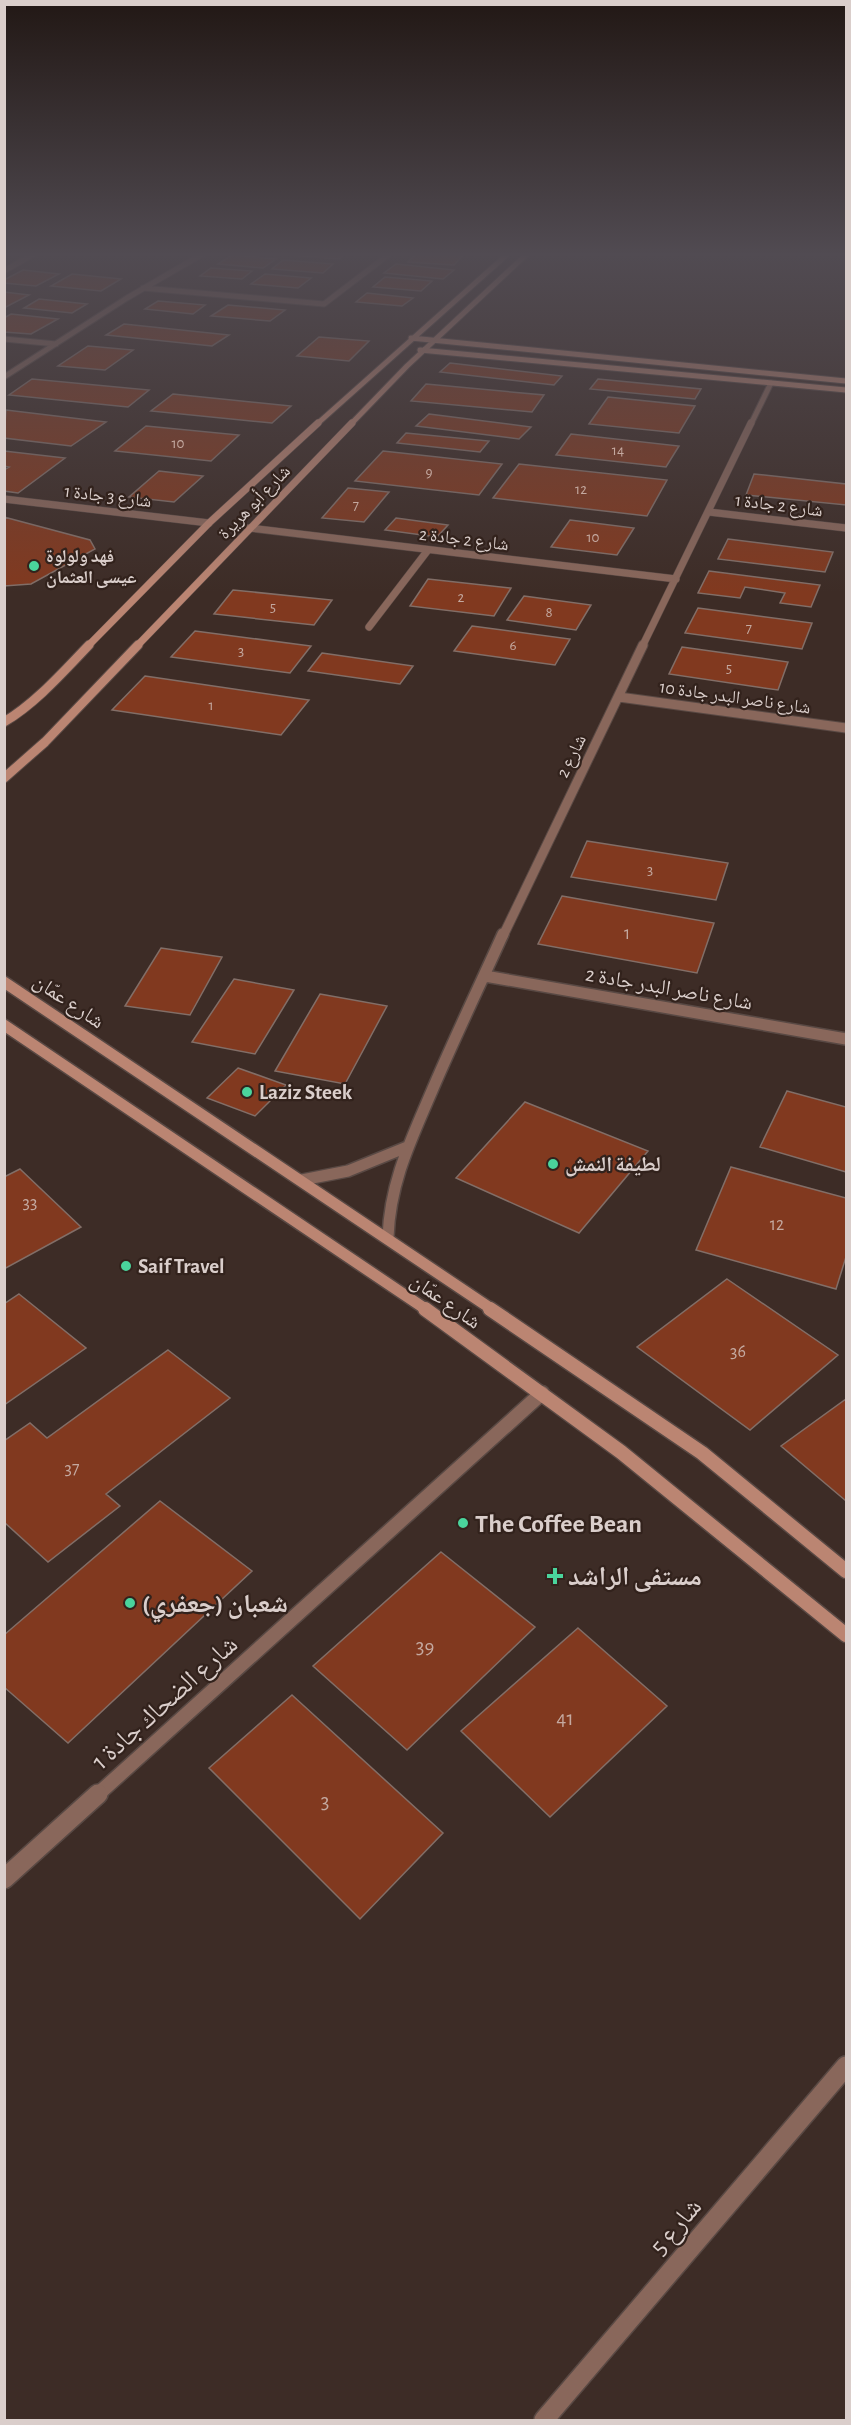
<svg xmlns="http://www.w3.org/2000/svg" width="851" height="2425" font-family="'Alegreya Sans','Noto Naskh Arabic',sans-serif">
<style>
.building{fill:#81391f;stroke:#826e67;stroke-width:1.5}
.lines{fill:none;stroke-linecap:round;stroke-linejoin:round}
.street-far5-casing{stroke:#594944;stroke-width:7}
.street-far4-casing{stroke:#594944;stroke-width:8}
.street-far3-casing{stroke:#594944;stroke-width:11}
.street-far2-casing{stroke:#594944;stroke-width:14}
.street-far1-casing{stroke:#594944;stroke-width:17}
.street-casing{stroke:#594944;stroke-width:22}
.secondary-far4-casing{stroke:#594944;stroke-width:7}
.secondary-far3-casing{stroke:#594944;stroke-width:8}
.secondary-far2-casing{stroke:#594944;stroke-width:11}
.secondary-far1-casing{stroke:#594944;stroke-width:14}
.secondary-casing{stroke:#594944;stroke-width:17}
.street-far5{stroke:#89675b;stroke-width:5}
.street-far4{stroke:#89675b;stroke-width:7}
.street-far3{stroke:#89675b;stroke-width:9}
.street-far2{stroke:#89675b;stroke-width:11}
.street-far1{stroke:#89675b;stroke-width:14}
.street{stroke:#89675b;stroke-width:19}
.secondary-far4{stroke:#bb8572;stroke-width:5}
.secondary-far3{stroke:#bb8572;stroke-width:7}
.secondary-far2{stroke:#bb8572;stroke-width:9}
.secondary-far1{stroke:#bb8572;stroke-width:11}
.secondary{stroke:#bb8572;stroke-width:14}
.poi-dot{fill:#4ad49c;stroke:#32221c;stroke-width:2}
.labels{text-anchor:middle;stroke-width:4.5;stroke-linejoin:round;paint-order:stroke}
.far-number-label{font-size:15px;fill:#c4a9a0}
.far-street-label{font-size:18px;fill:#dacecb;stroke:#32221c}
.far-poi-label{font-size:18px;font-weight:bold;fill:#dacecb;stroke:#32221c;text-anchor:start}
.number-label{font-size:18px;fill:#c4a9a0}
.street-label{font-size:21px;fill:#dacecb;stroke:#32221c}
.poi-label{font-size:21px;font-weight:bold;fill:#dacecb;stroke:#32221c;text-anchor:start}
.near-number-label{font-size:21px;fill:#c4a9a0}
.near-poi-label{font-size:26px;font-weight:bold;fill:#dacecb;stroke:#32221c;text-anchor:start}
.near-street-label{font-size:26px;fill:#dacecb;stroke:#32221c}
</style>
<rect width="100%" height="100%" fill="#3d2c26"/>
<!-- building -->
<path class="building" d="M 291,252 L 338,252 L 347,253 L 339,259 L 288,255 Z
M 418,252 L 458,252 L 465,253 L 454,265 L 408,262 Z
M 232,255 L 276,259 L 263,268 L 218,264 Z
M 283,260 L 333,264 L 323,273 L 272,269 Z
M 396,264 L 454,270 L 443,279 L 384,273 Z
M 211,268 L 252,271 L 242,279 L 200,276 Z
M 23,270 L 59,274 L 36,286 L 4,283 L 4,280 Z
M 72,274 L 121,279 L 101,291 L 51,286 Z
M 265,274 L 311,278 L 298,288 L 251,284 Z
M 385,277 L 432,281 L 421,291 L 373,287 Z
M 4,292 L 29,295 L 4,308 Z
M 367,293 L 413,298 L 402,306 L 356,302 Z
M 39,299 L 87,304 L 72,313 L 24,308 Z
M 158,301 L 205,305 L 193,314 L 145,309 Z
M 228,305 L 285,310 L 270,321 L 211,316 Z
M 11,314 L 58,319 L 31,334 L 4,332 L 4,318 Z
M 124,324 L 229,335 L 212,346 L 106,335 Z
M 319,337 L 369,341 L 349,361 L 297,356 Z
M 88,346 L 133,350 L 105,370 L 58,366 Z
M 450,363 L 562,376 L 554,385 L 440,372 Z
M 32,379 L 149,390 L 128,407 L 9,395 Z
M 598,379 L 701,389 L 695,399 L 590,389 Z
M 426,384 L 544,395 L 532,412 L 411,401 Z
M 173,394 L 291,406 L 272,423 L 151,411 Z
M 608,397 L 695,406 L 679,433 L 589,424 Z
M 6,410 L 106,422 L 71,446 L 4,438 Z
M 429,414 L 531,427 L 519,439 L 416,426 Z
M 146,426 L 239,435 L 211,461 L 115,451 Z
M 406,433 L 489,441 L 480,452 L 397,443 Z
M 571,434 L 679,446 L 666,467 L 556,455 Z
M 4,451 L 65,458 L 18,493 L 4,491 L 4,470 L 9,467 L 4,466 Z
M 383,451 L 502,464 L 479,495 L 355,481 Z
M 519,464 L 667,480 L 647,516 L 493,498 Z
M 159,471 L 203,476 L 174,502 L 129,497 Z
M 754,474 L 846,484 L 846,505 L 746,495 Z
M 348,488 L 389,492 L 364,522 L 322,518 Z
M 4,517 L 90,540 L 95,549 L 31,584 L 4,586 Z
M 396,518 L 448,525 L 437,537 L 385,530 Z
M 570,520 L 634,528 L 617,555 L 551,547 Z
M 728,539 L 833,552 L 825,572 L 718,559 Z
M 709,571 L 820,585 L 811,607 L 780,603 L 785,593 L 745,587 L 740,598 L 698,593 Z
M 428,579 L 511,588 L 494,616 L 410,606 Z
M 233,590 L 332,600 L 314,625 L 214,614 Z
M 524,596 L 591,605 L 576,630 L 507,620 Z
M 698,608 L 812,623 L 802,649 L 685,633 Z
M 472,626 L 570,639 L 555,665 L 454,651 Z
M 195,631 L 311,646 L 290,673 L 171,657 Z
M 682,647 L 788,662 L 778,690 L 669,674 Z
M 322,653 L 413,666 L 400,684 L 308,671 Z
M 145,676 L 309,700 L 281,735 L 112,710 Z
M 587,841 L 728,863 L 716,900 L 571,877 Z
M 562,896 L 714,923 L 697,973 L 538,944 Z
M 161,948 L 222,957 L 190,1015 L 125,1006 Z
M 234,979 L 294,990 L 255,1054 L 192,1042 Z
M 320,994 L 387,1006 L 345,1084 L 275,1071 Z
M 238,1068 L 286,1085 L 255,1116 L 207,1098 Z
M 787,1091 L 846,1107 L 846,1172 L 760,1147 Z
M 525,1102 L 648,1151 L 579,1233 L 456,1178 Z
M 731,1167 L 846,1198 L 846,1257 L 836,1289 L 696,1250 Z
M 20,1169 L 81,1227 L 4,1269 L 4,1177 Z
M 727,1279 L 838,1355 L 750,1430 L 637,1347 Z
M 19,1294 L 86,1348 L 4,1405 L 4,1304 Z
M 168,1350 L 230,1398 L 106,1494 L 120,1506 L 48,1562 L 4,1522 L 4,1441 L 30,1423 L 47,1438 Z
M 846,1399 L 846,1501 L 781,1446 Z
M 160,1501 L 252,1571 L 68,1743 L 4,1687 L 4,1635 Z
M 441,1552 L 535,1627 L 407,1750 L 313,1666 Z
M 578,1628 L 667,1706 L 550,1817 L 461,1731 Z
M 292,1695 L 443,1833 L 360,1919 L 209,1768 Z"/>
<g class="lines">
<defs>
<path id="street-far5" d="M 4,271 L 37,252
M 143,288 L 324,304 L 392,252
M 4,339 L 56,344
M 4,377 L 127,298 L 206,252
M 751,424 L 771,383"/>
<path id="street-far4" d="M 4,499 L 209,523
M 709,512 L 846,528
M 249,528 L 676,579
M 369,627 L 428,550
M 642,647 L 751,423"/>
<path id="street-far3" d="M 619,697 L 846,728
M 503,936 L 643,645"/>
<path id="street-far2" d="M 485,976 L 846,1039
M 302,1180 L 348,1171 L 407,1147
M 388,1237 C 390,1183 410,1142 431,1093 C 454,1039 479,987 503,934"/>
<path id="street-far1" d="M 96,1796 L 542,1393"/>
<path id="street" d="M 4,1879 L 98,1794
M 544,2420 L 846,2066"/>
<path id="secondary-far4" d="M 411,338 L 846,381
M 420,350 L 846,390
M 317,424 L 510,252
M 351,424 L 407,366 L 529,252"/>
<path id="secondary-far3" d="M 87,647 L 209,523 L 318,423
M 136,647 L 352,423"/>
<path id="secondary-far2" d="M 4,722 C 36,703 63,672 89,645
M 4,778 L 45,742 L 138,645"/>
<path id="secondary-far1" d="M 4,982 L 493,1310
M 4,1025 L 427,1310"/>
<path id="secondary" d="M 425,1309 L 621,1452 L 846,1635
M 490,1309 L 702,1453 L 846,1571"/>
</defs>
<!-- street-far5 casing -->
<use href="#street-far5" class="street-far5-casing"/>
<!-- street-far4 casing -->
<use href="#street-far4" class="street-far4-casing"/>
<!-- street-far3 casing -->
<use href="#street-far3" class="street-far3-casing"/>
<!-- street-far2 casing -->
<use href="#street-far2" class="street-far2-casing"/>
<!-- street-far1 casing -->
<use href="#street-far1" class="street-far1-casing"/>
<!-- street casing -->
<use href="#street" class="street-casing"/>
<!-- secondary-far4 casing -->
<use href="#secondary-far4" class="secondary-far4-casing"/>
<!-- secondary-far3 casing -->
<use href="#secondary-far3" class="secondary-far3-casing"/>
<!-- secondary-far2 casing -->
<use href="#secondary-far2" class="secondary-far2-casing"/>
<!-- secondary-far1 casing -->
<use href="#secondary-far1" class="secondary-far1-casing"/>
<!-- secondary casing -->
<use href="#secondary" class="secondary-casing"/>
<!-- street-far5 -->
<use href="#street-far5" class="street-far5"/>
<!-- street-far4 -->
<use href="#street-far4" class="street-far4"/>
<!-- street-far3 -->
<use href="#street-far3" class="street-far3"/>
<!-- street-far2 -->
<use href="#street-far2" class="street-far2"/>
<!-- street-far1 -->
<use href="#street-far1" class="street-far1"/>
<!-- street -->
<use href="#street" class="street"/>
<!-- secondary-far4 -->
<use href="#secondary-far4" class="secondary-far4"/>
<!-- secondary-far3 -->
<use href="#secondary-far3" class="secondary-far3"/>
<!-- secondary-far2 -->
<use href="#secondary-far2" class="secondary-far2"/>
<!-- secondary-far1 -->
<use href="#secondary-far1" class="secondary-far1"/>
<!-- secondary -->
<use href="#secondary" class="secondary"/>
</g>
<!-- sky -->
<linearGradient id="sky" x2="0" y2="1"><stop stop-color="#221815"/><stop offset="0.43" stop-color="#514b52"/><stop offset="1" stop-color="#514b52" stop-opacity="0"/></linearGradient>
<rect width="851" height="592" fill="url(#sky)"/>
<!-- markers -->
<g class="poi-dot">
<circle cx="34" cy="566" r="6"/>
<circle cx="247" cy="1092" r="6"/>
<circle cx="553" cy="1164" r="6"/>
<circle cx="126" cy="1266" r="6"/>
<circle cx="463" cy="1523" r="6"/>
<path d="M552 1567h6v6h6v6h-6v6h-6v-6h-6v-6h6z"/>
<circle cx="130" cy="1603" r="6"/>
</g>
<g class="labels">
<!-- far-number labels -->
<g class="far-number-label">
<text x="178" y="448">10</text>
<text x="618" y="455">14</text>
<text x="429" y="477">9</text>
<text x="581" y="494">12</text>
<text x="356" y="510">7</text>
<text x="593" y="542">10</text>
<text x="461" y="602">2</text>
<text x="273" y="612">5</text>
<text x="549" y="617">8</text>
<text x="749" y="633">7</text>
<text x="513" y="650">6</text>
<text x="241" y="656">3</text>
<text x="729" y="673">5</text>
<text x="211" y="710">1</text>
<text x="650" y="875">3</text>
</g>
<!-- far-street labels -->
<g class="far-street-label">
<text transform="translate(108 496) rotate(7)" y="6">شارع 3 جادة 1</text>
<text transform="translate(254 502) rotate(-46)" y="6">شارع أبو هريرة</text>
<text transform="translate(779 505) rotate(7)" y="6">شارع 2 جادة 1</text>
<text transform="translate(464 539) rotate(7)" y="6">شارع 2 جادة 2</text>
<text transform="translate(735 697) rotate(8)" y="6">شارع ناصر البدر جادة 10</text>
<text transform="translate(571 756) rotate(-64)" y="6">شارع 2</text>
</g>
<!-- far-poi labels -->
<g class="far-poi-label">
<text x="46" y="562">فهد ولولوة<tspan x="46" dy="21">عيسى العثمان</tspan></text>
</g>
<!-- number labels -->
<g class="number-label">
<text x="627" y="939">1</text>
<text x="30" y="1208">33</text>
<text x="777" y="1230">12</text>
<text x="738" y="1357">36</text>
<text x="72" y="1474">37</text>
</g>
<!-- street labels -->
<g class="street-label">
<text transform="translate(669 988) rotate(10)" y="7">شارع ناصر البدر جادة 2</text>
<text transform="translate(69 1001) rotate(34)" y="7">شارع عمّان</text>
<text transform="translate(446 1301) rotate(35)" y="7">شارع عمّان</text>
</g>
<!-- poi labels -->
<g class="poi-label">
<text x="259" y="1099">Laziz Steek</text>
<text x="565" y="1171">لطيفة النمش</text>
<text x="138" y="1273">Saif Travel</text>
</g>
<!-- near-number labels -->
<g class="near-number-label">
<text x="425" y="1653">39</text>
<text x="565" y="1725">41</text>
<text x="325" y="1808">3</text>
</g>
<!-- near-poi labels -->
<g class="near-poi-label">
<text x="475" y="1532">The Coffee Bean</text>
<text x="568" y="1585">مستفى الراشد</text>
<text x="142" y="1612">شعبان (جعفري)</text>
</g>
<!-- near-street labels -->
<g class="near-street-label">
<text transform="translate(164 1702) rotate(-42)" y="9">شارع الضحاك جادة 1</text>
<text transform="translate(675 2226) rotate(-50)" y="9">شارع 5</text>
</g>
</g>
<!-- border -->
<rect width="851" height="2425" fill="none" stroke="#dacecb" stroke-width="12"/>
</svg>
